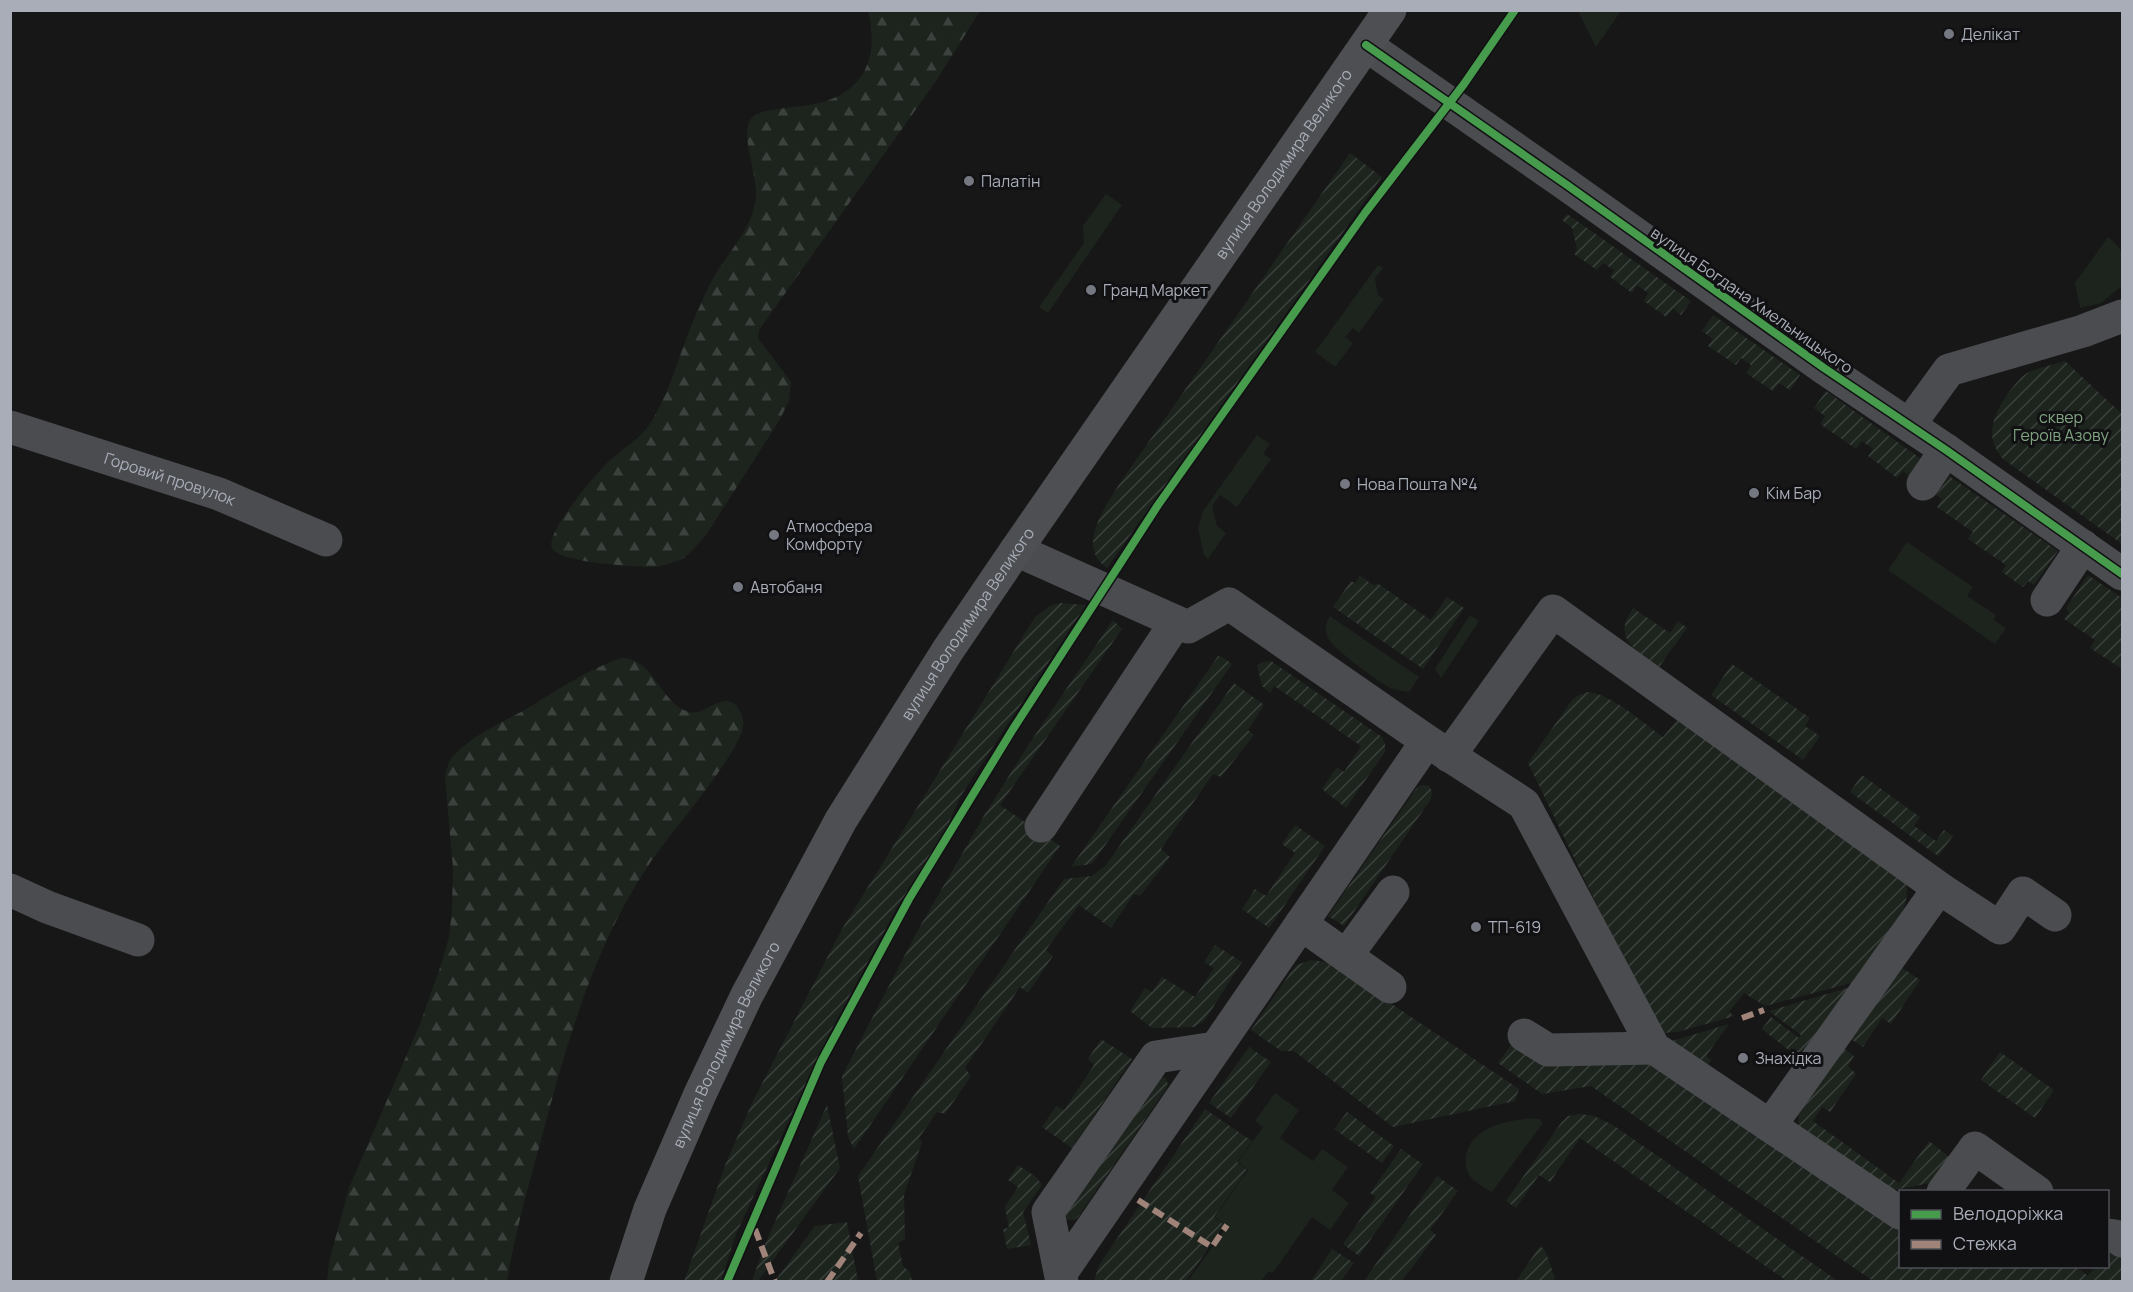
<svg xmlns="http://www.w3.org/2000/svg" width="2133" height="1292" font-family="Manrope,sans-serif">
<style>
.green{fill:#1d241e}
.forest{fill:url(#forest-firs)}
.garden{fill:url(#garden-furrows)}
.lines{fill:none;stroke-linecap:round;stroke-linejoin:round}
.minor{stroke:#4b4c50;stroke-width:33}
.major{stroke:#4d4f52;stroke-width:33}
.quiet{stroke:#a18479;stroke-width:6;stroke-dasharray:12 6;stroke-linecap:butt}
.cycleway-casing{stroke:#111113;stroke-width:11}
.cycleway{stroke:#469c4c;stroke-width:8}
.poi-dot{fill:#757880;stroke:#111113;stroke-width:2}
.labels{text-anchor:middle;stroke-width:6;stroke-linejoin:round;paint-order:stroke}
.poi-label{font-size:16px;fill:#a8adb8;stroke:#111113;text-anchor:start}
.street-label{font-size:16px;fill:#a8adb8;stroke:#111113}
.park-label{font-size:16px;fill:#7fa381;stroke:#111113}
</style>
<defs>
<pattern id="forest-firs" width="22" height="20" patternUnits="userSpaceOnUse" patternTransform="scale(1.5)"><rect width="22" height="20" fill="#1d241e"/><path d="M5 1l3.5 6h-7zM16 11l3.5 6h-7z" fill="#3b413d"/></pattern>
<pattern id="garden-furrows" width="10" height="10" patternUnits="userSpaceOnUse" patternTransform="scale(1.5)"><rect width="10" height="10" fill="#1d241e"/><path d="M-1 1l2-2M0 10L10 0M9 11l2-2" fill="none" stroke="#3b413d"/></pattern>
</defs>
<rect width="100%" height="100%" fill="#171717"/>
<!-- green -->
<path class="green" d="M 1578,11 L 1621,11 L 1596,47 Z
M 1106,194 L 1122,205 L 1048,313 L 1039,307 L 1084,243 L 1083,226 Z
M 2108,237 C 2128,252 2123,262 2122,286 L 2101,303 L 2080,308 L 2075,283 Z
M 1378,265 L 1383,268 L 1375,278 L 1378,295 L 1384,299 L 1359,333 L 1353,328 L 1345,337 L 1353,343 L 1335,367 L 1315,352 Z
M 1257,435 L 1270,444 L 1263,454 L 1271,459 L 1237,507 L 1220,495 L 1212,506 L 1217,526 L 1226,533 L 1208,559 L 1204,555 L 1198,528 L 1203,511 Z
M 1907,542 L 1973,587 L 1967,596 L 1996,615 L 1994,620 L 2006,628 L 1995,644 L 1888,570 Z
M 1470,615 L 1479,621 L 1441,678 L 1435,669 Z
M 1330,616 L 1419,677 L 1409,692 C 1403,691 1396,690 1390,688 C 1379,682 1333,649 1328,638 C 1324,630 1326,622 1330,616 Z
M 1275,1093 L 1299,1110 L 1280,1138 L 1313,1161 L 1322,1149 L 1348,1167 L 1332,1190 L 1349,1203 L 1330,1230 L 1312,1217 L 1273,1273 L 1269,1271 L 1261,1281 L 1188,1281 L 1227,1226 L 1215,1217 L 1248,1170 L 1238,1162 L 1263,1127 L 1255,1121 Z
M 1539,1119 L 1543,1123 L 1492,1192 C 1485,1188 1475,1183 1470,1176 C 1466,1170 1465,1163 1466,1157 C 1469,1127 1513,1117 1539,1119 Z"/>
<!-- forest -->
<path class="forest" d="M 868,11 L 980,11 L 936,81 L 759,330 L 758,338 L 791,382 L 789,401 L 779,421 L 706,535 L 690,553 L 681,560 L 658,567 L 648,567 C 631,566 559,563 552,548 C 545,533 593,478 604,466 C 620,450 642,439 653,419 C 674,384 682,342 700,306 C 705,294 711,281 718,270 C 733,247 752,227 756,199 C 759,179 739,134 751,119 C 758,110 775,110 785,108 C 801,106 819,105 834,98 C 871,81 877,48 868,11 Z
M 621,658 C 654,657 659,703 689,712 C 705,717 724,688 738,708 C 741,713 744,720 743,725 C 743,750 667,837 650,863 C 594,945 566,1045 541,1140 C 528,1187 515,1234 507,1281 L 327,1281 L 329,1262 L 349,1188 L 420,1024 L 441,965 L 449,937 L 452,911 L 453,868 L 445,778 C 447,768 448,760 456,753 C 474,735 500,723 523,711 C 554,692 586,670 621,658 Z"/>
<!-- garden -->
<path class="garden" d="M 1350,153 L 1382,177 L 1107,568 C 1075,547 1106,506 1120,483 Z
M 1567,214 L 1691,301 L 1681,315 L 1673,309 L 1666,317 L 1644,301 L 1648,293 L 1637,285 L 1632,293 L 1610,277 L 1614,270 L 1603,263 L 1597,270 L 1574,254 L 1577,249 L 1572,228 L 1562,220 Z
M 1713,315 L 1800,375 L 1790,390 L 1779,383 L 1773,391 L 1746,373 L 1751,365 L 1741,358 L 1736,365 L 1708,346 L 1713,339 L 1702,331 Z
M 2065,361 L 2122,414 L 2122,544 L 2003,459 C 1983,437 1994,413 2009,392 C 2015,385 2021,376 2029,372 C 2040,367 2054,365 2065,361 Z
M 1826,391 L 1924,461 L 1912,478 L 1903,471 L 1897,478 L 1868,456 L 1873,449 L 1862,441 L 1856,449 L 1820,424 L 1825,416 L 1814,408 Z
M 1949,476 L 2058,551 L 2034,585 L 2028,581 L 2023,587 L 2002,572 L 2006,565 L 1968,539 L 1973,532 L 1937,507 L 1942,499 L 1936,495 Z
M 2088,575 L 2122,598 L 2122,669 L 2090,648 L 2095,640 L 2064,619 L 2069,612 L 2066,608 Z
M 1360,576 L 1375,586 L 1377,583 L 1431,620 L 1447,597 L 1464,608 L 1423,669 L 1333,607 L 1351,581 L 1355,583 Z
M 1060,603 L 1086,605 L 960,797 L 936,853 L 900,902 L 828,1036 L 736,1234 L 721,1281 L 684,1281 L 726,1163 L 753,1101 L 842,929 L 1035,617 L 1050,606 Z
M 1633,608 L 1670,633 L 1678,621 L 1687,628 L 1659,667 C 1646,657 1621,645 1625,625 C 1626,619 1630,613 1633,608 Z
M 1113,620 L 1122,629 L 1000,805 L 1060,846 L 854,1149 L 848,1137 L 842,1076 L 918,930 L 985,814 L 1029,744 Z
M 1218,656 L 1224,658 L 1232,664 L 1092,864 L 1071,867 Z
M 1271,661 L 1382,737 L 1385,744 L 1385,752 L 1346,808 L 1322,789 L 1337,767 L 1344,772 L 1361,746 L 1274,686 L 1270,693 L 1262,686 L 1257,665 L 1263,662 Z
M 1732,664 L 1810,718 L 1805,726 L 1820,736 L 1803,760 L 1711,695 Z
M 1234,683 L 1264,705 L 1248,730 L 1254,735 L 1221,777 L 1213,774 L 1161,849 L 1170,857 L 1140,896 L 1134,894 L 1111,928 L 1079,905 L 1046,950 L 1053,956 L 1028,993 L 1020,987 L 965,1068 L 971,1076 L 945,1114 L 937,1112 L 919,1138 L 922,1142 L 904,1195 L 905,1239 L 898,1243 L 903,1266 L 910,1272 L 912,1281 L 877,1281 L 858,1176 L 1064,879 L 1092,876 L 1106,865 Z
M 1588,692 C 1612,694 1643,723 1663,737 L 1679,717 L 1905,879 C 1909,891 1907,898 1903,910 L 1855,982 L 1765,1006 L 1744,993 L 1729,1012 L 1735,1016 L 1677,1032 L 1663,1033 L 1649,1012 L 1528,763 L 1572,700 L 1579,695 Z
M 1862,775 L 1920,817 L 1914,826 L 1936,841 L 1944,830 L 1953,836 L 1938,856 L 1850,792 Z
M 1422,785 L 1429,786 L 1432,791 L 1431,799 L 1344,926 L 1328,916 L 1416,789 Z
M 1295,825 L 1325,846 L 1269,928 L 1242,909 L 1255,889 L 1266,896 L 1295,853 L 1282,844 Z
M 1215,945 L 1242,962 L 1205,1020 L 1195,1027 L 1152,1028 L 1130,1011 L 1145,988 L 1152,992 L 1162,977 L 1195,997 L 1214,968 L 1204,962 Z
M 1311,960 L 1326,962 L 1335,966 L 1519,1089 L 1515,1101 L 1393,1127 L 1294,1051 L 1281,1051 L 1251,1030 L 1291,972 L 1297,965 Z
M 1898,965 L 1920,980 L 1891,1024 L 1882,1018 L 1863,1047 L 1848,1037 Z
M 1851,987 L 1801,1060 L 1762,1029 L 1771,1017 L 1799,1038 L 1801,1035 L 1769,1011 Z
M 1729,1024 L 1706,1056 L 1711,1060 L 1706,1068 L 1669,1042 Z
M 1101,1039 L 1132,1059 L 1072,1148 L 1042,1127 L 1056,1106 L 1064,1110 L 1094,1065 L 1088,1059 Z
M 1513,1042 L 1648,1056 L 1900,1230 L 1900,1266 L 2075,1266 L 2088,1276 L 2095,1267 L 2108,1266 L 2108,1250 L 2122,1252 L 2122,1281 L 1873,1281 L 1591,1086 L 1542,1094 L 1498,1063 Z
M 1249,1047 L 1271,1062 L 1231,1118 L 1209,1103 Z
M 1842,1047 L 1854,1056 L 1848,1066 L 1856,1074 L 1830,1112 L 1822,1107 L 1813,1121 L 1899,1183 L 1929,1141 L 1952,1159 L 1930,1183 L 1884,1192 L 1799,1132 L 1798,1111 Z
M 2000,1052 L 2054,1090 L 2035,1118 L 1981,1080 Z
M 1159,1077 L 1166,1078 L 1168,1085 L 1164,1092 L 1078,1217 L 1074,1220 L 1067,1220 L 1065,1216 Z
M 827,1105 L 840,1168 L 758,1281 L 752,1281 L 765,1244 Z
M 1205,1109 L 1252,1141 L 1237,1162 L 1247,1170 L 1214,1217 L 1224,1225 L 1186,1281 L 1094,1281 L 1099,1265 Z
M 1347,1112 L 1394,1146 L 1382,1163 L 1334,1129 Z
M 1581,1114 L 1594,1116 L 1613,1125 L 1838,1281 L 1787,1281 L 1580,1138 L 1550,1182 L 1539,1175 L 1516,1208 L 1506,1201 L 1561,1123 L 1568,1116 Z
M 1401,1149 L 1423,1164 L 1359,1256 L 1343,1244 L 1376,1197 L 1370,1193 Z
M 1018,1165 L 1036,1177 L 1042,1185 L 1023,1212 L 1031,1245 L 1007,1249 L 1003,1229 L 1009,1228 L 1005,1207 L 1018,1187 L 1008,1180 Z
M 1437,1176 L 1458,1191 L 1430,1230 L 1436,1235 L 1402,1281 L 1364,1281 Z
M 847,1222 L 858,1281 L 775,1281 L 815,1226 Z
M 1540,1246 L 1545,1250 L 1555,1278 L 1552,1281 L 1516,1281 Z
M 1332,1249 L 1354,1263 L 1341,1281 L 1311,1281 Z"/>
<g class="lines">
<!-- minor -->
<g class="minor">
<path d="M 1366,45 L 1567,185 L 1824,368 L 1946,450 L 2122,574"/>
<path d="M 1909,425 L 1949,370 L 2083,331 L 2122,316"/>
<path id="s1" d="M 10,427 L 219,494 L 326,540"/>
<path d="M 1923,484 L 1946,450"/>
<path d="M 1016,550 L 1188,627 L 1229,604 L 1427,741 L 1524,804 L 1654,1048 L 1900,1213"/>
<path d="M 2047,600 L 2083,546"/>
<path d="M 1449,756 L 1553,611 L 1939,888 L 1770,1126"/>
<path d="M 1041,826 L 1176,622"/>
<path d="M 1939,888 L 2000,928 L 2023,893 L 2055,915"/>
<path d="M 10,890 L 47,907 L 138,940"/>
<path d="M 1301,924 L 1390,987"/>
<path d="M 1346,956 L 1393,892"/>
<path d="M 1524,1035 L 1548,1050 L 1654,1048"/>
<path d="M 1943,1192 L 1975,1148 L 2037,1192"/>
<path d="M 2108,1235 L 2116,1236 L 2122,1241"/>
<path d="M 1061,1273 L 1427,741"/>
<path d="M 1062,1282 L 1048,1212 L 1156,1057 L 1215,1048"/>
</g>
<!-- major -->
<path class="major" id="s2" d="M 626,1282 L 650,1209 L 700,1094 L 747,995 L 841,820 L 948,650 L 1016,550 L 1390,10"/>
<!-- quiet -->
<path class="quiet" d="M 1742,1018 L 1764,1010
M 1138,1200 L 1212,1247 L 1227,1225
M 755,1229 L 775,1282
M 827,1282 L 861,1233"/>
<defs>
<path id="cycleway" d="M 1366,45 L 1567,185 L 1824,368 L 1946,450 L 2122,574
M 727,1282 L 821,1062 L 909,899 L 1013,729 L 1158,505 L 1365,213 L 1464,84 L 1515,10"/>
</defs>
<!-- cycleway casing -->
<use href="#cycleway" class="cycleway-casing"/>
<!-- cycleway -->
<use href="#cycleway" class="cycleway"/>
</g>
<!-- markers -->
<g class="poi-dot">
<circle cx="1949" cy="34" r="6"/>
<circle cx="969" cy="181" r="6"/>
<circle cx="1091" cy="290" r="6"/>
<circle cx="1345" cy="484" r="6"/>
<circle cx="1754" cy="493" r="6"/>
<circle cx="774" cy="535" r="6"/>
<circle cx="738" cy="587" r="6"/>
<circle cx="1476" cy="927" r="6"/>
<circle cx="1743" cy="1058" r="6"/>
</g>
<g class="labels">
<!-- poi labels -->
<g class="poi-label">
<text x="1961" y="40">Делікат</text>
<text x="981" y="187">Палатін</text>
<text x="1103" y="296">Гранд Маркет</text>
<text x="1357" y="490">Нова Пошта №4</text>
<text x="1766" y="499">Кім Бар</text>
<text x="786" y="532">Атмосфера<tspan x="786" dy="18">Комфорту</tspan></text>
<text x="750" y="593">Автобаня</text>
<text x="1488" y="933">ТП-619</text>
<text x="1755" y="1064">Знахідка</text>
</g>
<!-- street labels -->
<g class="street-label">
<text dy="6" stroke="none"><textPath href="#s2" startOffset="1302">вулиця Володимира Великого</textPath></text>
<text transform="translate(1752 300) rotate(35)" y="6">вулиця Богдана Хмельницького</text>
<text dy="6" stroke="none"><textPath href="#s1" startOffset="168">Горовий провулок</textPath></text>
<text dy="6" stroke="none"><textPath href="#s2" startOffset="744">вулиця Володимира Великого</textPath></text>
<text dy="6" stroke="none"><textPath href="#s2" startOffset="258">вулиця Володимира Великого</textPath></text>
</g>
<!-- park labels -->
<g class="park-label">
<text x="2061" y="423">сквер<tspan x="2061" dy="18">Героїв Азову</tspan></text>
</g>
</g>
<!-- border -->
<rect width="2133" height="1292" fill="none" stroke="#a8adb8" stroke-width="24"/>
<!-- legend -->
<rect x="1899" y="1190" width="210" height="78" fill="#111113" stroke="#4d4f55" stroke-width="1.5"/>
<rect x="1911" y="1210" width="30" height="9" fill="#469c4c" stroke="#4d4f55" stroke-width="1.5"/>
<text x="1953" y="1220" font-size="18" fill="#a8adb8">Велодоріжка</text>
<rect x="1911" y="1240" width="30" height="9" fill="#a18479" stroke="#4d4f55" stroke-width="1.5"/>
<text x="1953" y="1250" font-size="18" fill="#a8adb8">Стежка</text>
</svg>
